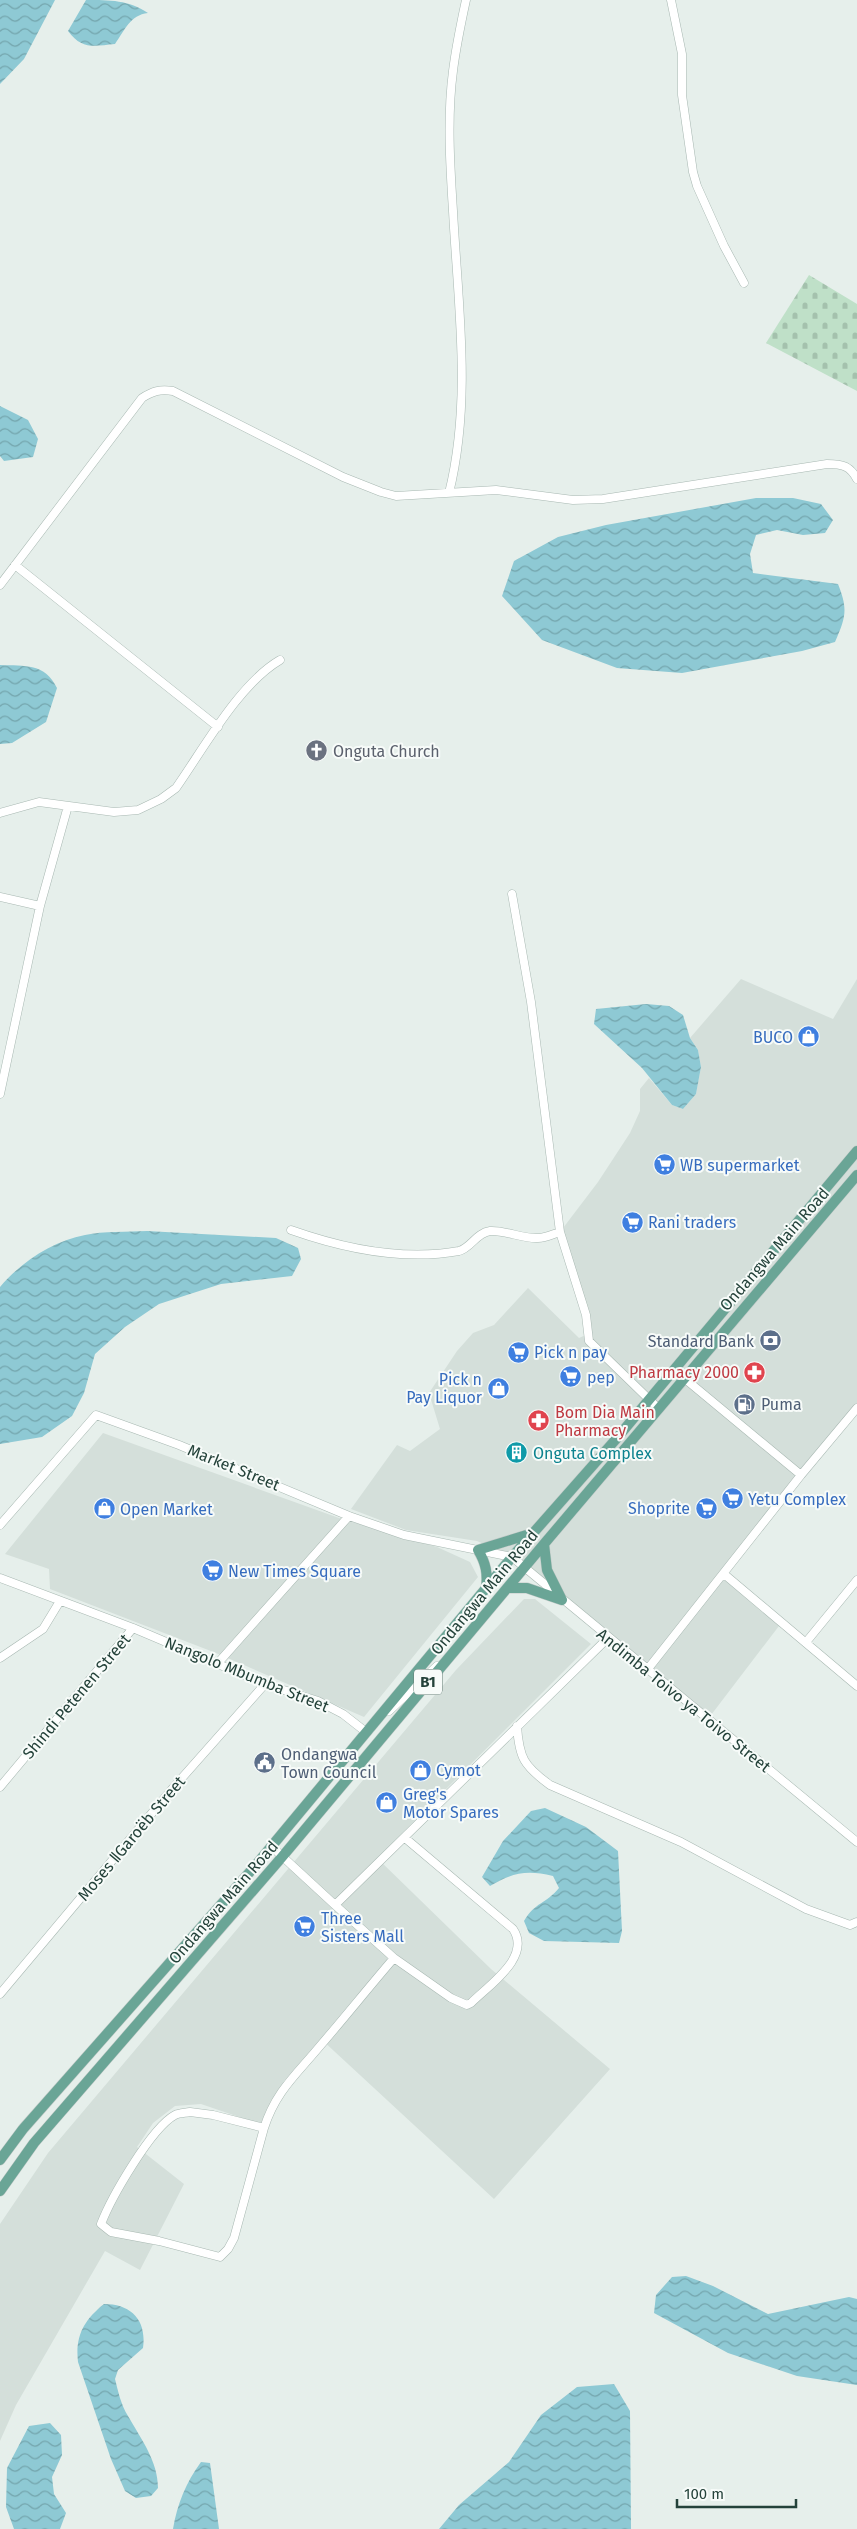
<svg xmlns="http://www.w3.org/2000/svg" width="857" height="2529" font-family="'Fira Sans',sans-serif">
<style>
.built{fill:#d4dfda}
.cemetery{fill:url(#cemetery-stones)}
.water{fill:url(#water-waves)}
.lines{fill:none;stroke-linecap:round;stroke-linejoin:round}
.minor-casing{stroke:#a8b8b2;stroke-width:9}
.major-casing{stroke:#c2cac8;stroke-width:11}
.minor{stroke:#fff;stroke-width:8}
.major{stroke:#6aa596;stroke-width:10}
.labels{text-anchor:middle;stroke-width:4;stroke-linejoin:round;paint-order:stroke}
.shield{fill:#f7fbf9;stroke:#637a73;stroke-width:1}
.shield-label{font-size:15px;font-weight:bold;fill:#24423a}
.worship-label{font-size:16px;fill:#5b616d;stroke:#f7fbf9;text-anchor:start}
.shop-label{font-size:16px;fill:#366cbe;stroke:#f7fbf9;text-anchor:start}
.street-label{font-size:16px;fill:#24423a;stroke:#f7fbf9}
.service-label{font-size:16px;fill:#4e5e75;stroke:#f7fbf9;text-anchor:start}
.health-label{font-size:16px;fill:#be3a42;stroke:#f7fbf9;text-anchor:end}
.culture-label{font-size:16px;fill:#0d838f;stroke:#f7fbf9;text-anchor:start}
</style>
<defs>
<pattern id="cemetery-stones" width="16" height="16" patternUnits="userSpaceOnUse" patternTransform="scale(1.25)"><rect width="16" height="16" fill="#bfe0c8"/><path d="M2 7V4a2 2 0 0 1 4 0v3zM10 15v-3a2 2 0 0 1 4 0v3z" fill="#a4c1ad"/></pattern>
<pattern id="water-waves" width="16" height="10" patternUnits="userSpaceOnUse" patternTransform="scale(1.25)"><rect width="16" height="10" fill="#8ec9d4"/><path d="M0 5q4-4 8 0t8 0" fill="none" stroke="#74a5ad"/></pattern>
</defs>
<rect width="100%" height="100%" fill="#e6efeb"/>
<!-- built -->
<path class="built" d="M 741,979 L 833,1019 L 857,979 L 857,1408 L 724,1574 L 782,1622 L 708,1719 L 512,1557 L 477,1541 L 406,1530 L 351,1509 L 397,1445 L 410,1451 L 440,1429 L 429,1393 L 457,1351 L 473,1333 L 494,1325 L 528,1288 L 579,1338 L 588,1334 L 560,1232 L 598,1182 L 630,1133 L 640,1111 L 640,1089 L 649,1078 L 672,1105 L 683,1109 L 696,1094 L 701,1067 L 698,1050 L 690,1038 Z
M 103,1433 L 339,1518 L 437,1547 L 470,1562 L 478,1577 L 364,1717 L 216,1653 L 50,1589 L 49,1569 L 5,1554 Z
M 524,1599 L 535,1599 L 591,1644 L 377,1858 L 491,1969 L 610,2069 L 494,2199 L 321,2039 L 284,2081 L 260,2124 L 201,2104 L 175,2106 L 153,2123 L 137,2147 L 184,2184 L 140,2270 L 105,2251 L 16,2405 L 0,2441 L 0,2224 L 48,2153 L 456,1670 Z"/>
<!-- cemetery -->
<path class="cemetery" d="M 809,275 L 857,304 L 857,391 L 766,343 Z"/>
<!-- water -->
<path class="water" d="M 0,0 L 55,0 L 24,59 L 0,84 Z
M 86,0 C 110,0 129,0 148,13 C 130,15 125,30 115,44 C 94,46 82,50 68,31 Z
M 0,406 L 28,420 L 38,439 L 33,457 L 4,461 L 0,456 Z
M 756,498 L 793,498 L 821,504 L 833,520 L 825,533 L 803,535 L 777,530 L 756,535 L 750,554 L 753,573 L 838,584 C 848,609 846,617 835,642 L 802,651 L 682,673 L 617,668 L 542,640 L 502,596 L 514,561 L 558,537 L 606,525 Z
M 0,665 C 25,666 45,663 57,688 L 46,722 L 12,743 L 0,744 Z
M 646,1004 L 669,1006 L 683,1015 L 690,1038 L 698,1050 L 701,1067 L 696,1094 L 683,1109 L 672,1105 L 642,1068 L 594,1024 L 596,1009 Z
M 147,1231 L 276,1238 L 298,1248 L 301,1259 L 292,1276 L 221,1284 L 159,1304 L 125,1327 L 95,1354 L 84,1393 L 72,1416 L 42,1437 L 0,1444 L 0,1287 C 21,1262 53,1241 85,1235 C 104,1231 127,1232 147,1231 Z
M 545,1808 L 586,1827 L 618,1851 L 622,1931 L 619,1943 L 544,1941 L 529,1933 L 524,1921 C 535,1902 546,1904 559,1888 L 553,1876 C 527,1870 514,1872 490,1886 L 482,1877 L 503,1841 L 531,1811 Z
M 686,2276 L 713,2286 L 768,2314 L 849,2297 L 857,2299 L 857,2385 L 797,2376 L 728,2353 L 654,2313 L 656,2295 L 672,2277 Z
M 104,2304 C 131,2304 147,2320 143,2348 L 118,2370 L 115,2379 C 118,2391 121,2405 128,2416 C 141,2439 158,2461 158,2488 L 151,2496 L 136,2498 L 125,2491 L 111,2459 L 78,2362 C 75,2336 84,2320 104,2304 Z
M 614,2384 L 630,2411 L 631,2529 L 439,2529 L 459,2505 L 509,2462 L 541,2415 L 577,2387 Z
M 50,2423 L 61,2435 L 62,2455 L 52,2477 L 54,2494 L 66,2513 L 60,2529 L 14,2529 L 6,2507 L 7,2468 L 29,2426 Z
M 201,2462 L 210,2463 L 219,2529 L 173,2529 C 177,2505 186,2482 201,2462 Z"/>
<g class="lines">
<defs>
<path id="minor" d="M 671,0 L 682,54 L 682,95 L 693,172 L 697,186 L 724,246 L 744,283
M 449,493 C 472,400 458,305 453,211 C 450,165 447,116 453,71 C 456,47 461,23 466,0
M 15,565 L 218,727
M 0,585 L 142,398 C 153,391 160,389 173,391 L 343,477 L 381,492 L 396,496 L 496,490 L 573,500 L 603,499 L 827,464 C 843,464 850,466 857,479
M 0,813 L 39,802 L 114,812 L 138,810 L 161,799 L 176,788 C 204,748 239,684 280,660
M 512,894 L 531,1002 L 560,1232 L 586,1315 L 589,1341 L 658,1408
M 0,897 L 40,906
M 0,1094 L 40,906 L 68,806
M 291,1230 C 342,1248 404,1261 459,1251 C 471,1248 476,1233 490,1231 C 506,1230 522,1239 538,1238 C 546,1238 553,1234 560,1232
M 684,1378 L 801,1475
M 0,1525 L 96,1415 L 179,1445 L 349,1516 L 404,1535 L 512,1557 L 857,1842
M 724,1574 L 857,1686
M 0,1578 L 133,1628 L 265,1684 L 318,1701 L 343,1714 L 366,1732 L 370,1729
M 807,1641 L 857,1580
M 0,1658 L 43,1629 L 60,1601
M 218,1663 L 349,1516
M 647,1670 L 801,1475 L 857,1408
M 389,1711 L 437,1666
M 517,1726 C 519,1758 524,1766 550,1785 L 681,1842 L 806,1909 L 850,1925 L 857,1922
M 0,1787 L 133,1628
M 271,1846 L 335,1905 L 608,1638
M 335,1905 L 394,1958
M 0,1994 L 173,1788 L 265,1684
M 190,2112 L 213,2115 L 264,2128 L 234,2238 L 228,2249 L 220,2257 L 159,2241 L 111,2232 L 101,2224 C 111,2198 151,2128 175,2115 C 179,2113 185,2113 190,2112 Z
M 264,2128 C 276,2091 296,2075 320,2046 C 345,2017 369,1987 394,1958 L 451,1998 L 467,2005 L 471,2003 C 489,1985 532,1957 513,1929 L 405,1838"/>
<path id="major" d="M 544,1544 L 547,1570 L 562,1600
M 507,1588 L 527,1588 L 562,1600
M 486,1589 C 488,1574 486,1563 478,1550 L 533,1533
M 0,2160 L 23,2129 L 256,1865 L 512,1557 L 617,1438 L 857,1151
M 0,2191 L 34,2143 L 282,1857 L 544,1544 L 857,1175"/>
</defs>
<!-- minor casing -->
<use href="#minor" class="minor-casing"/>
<!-- major casing -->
<use href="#major" class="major-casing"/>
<!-- minor -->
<use href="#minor" class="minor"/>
<!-- major -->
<use href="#major" class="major"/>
</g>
<!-- icons -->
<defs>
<symbol id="church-disc" viewBox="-11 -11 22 22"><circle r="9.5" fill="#6b7280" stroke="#f7fbf9"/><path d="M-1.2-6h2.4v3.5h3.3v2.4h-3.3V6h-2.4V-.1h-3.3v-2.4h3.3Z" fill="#fff"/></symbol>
<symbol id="shop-disc" viewBox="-11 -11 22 22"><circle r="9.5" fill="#3f7fe0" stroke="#f7fbf9"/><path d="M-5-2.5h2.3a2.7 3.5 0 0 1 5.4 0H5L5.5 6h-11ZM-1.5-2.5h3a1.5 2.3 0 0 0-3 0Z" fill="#fff"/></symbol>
<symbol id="supermarket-disc" viewBox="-11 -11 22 22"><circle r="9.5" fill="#3f7fe0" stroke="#f7fbf9"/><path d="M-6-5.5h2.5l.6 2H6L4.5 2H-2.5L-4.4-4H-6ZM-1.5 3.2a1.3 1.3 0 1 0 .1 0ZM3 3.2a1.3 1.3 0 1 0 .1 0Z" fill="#fff"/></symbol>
<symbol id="bank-disc" viewBox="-11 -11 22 22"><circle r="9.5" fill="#5c6f8a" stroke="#f7fbf9"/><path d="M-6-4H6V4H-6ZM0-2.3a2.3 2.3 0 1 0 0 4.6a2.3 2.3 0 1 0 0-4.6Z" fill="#fff"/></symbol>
<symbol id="pharmacy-disc" viewBox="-11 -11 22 22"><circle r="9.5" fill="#e0444e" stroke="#f7fbf9"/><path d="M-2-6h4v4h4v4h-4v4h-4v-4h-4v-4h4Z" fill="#fff"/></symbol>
<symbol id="fuel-disc" viewBox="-11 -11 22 22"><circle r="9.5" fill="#5c6f8a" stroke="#f7fbf9"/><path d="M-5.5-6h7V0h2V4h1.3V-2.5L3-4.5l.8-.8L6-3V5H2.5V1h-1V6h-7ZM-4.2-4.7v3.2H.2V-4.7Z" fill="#fff"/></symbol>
<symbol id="building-disc" viewBox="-11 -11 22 22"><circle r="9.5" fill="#0f9aa8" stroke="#f7fbf9"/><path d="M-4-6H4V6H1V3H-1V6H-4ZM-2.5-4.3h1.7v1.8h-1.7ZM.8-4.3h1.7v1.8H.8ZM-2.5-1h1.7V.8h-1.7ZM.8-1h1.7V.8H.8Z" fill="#fff"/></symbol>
<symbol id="civic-disc" viewBox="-11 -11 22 22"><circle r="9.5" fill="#5c6f8a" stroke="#f7fbf9"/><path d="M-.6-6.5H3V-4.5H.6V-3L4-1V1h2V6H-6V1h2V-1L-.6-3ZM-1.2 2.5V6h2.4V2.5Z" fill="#fff"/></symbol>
</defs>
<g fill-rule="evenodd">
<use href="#church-disc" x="304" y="738" width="25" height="25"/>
<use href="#shop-disc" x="796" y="1024" width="25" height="25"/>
<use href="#supermarket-disc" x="652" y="1152" width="25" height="25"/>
<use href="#supermarket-disc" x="620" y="1210" width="25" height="25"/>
<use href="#bank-disc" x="758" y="1328" width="25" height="25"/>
<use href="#supermarket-disc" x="506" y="1340" width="25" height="25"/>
<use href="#pharmacy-disc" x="742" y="1360" width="25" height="25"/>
<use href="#supermarket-disc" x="558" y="1364" width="25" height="25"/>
<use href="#shop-disc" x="486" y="1376" width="25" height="25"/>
<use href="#fuel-disc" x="732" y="1392" width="25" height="25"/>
<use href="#pharmacy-disc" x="526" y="1408" width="25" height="25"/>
<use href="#building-disc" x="504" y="1440" width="25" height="25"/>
<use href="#supermarket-disc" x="720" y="1486" width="25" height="25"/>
<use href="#supermarket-disc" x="694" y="1496" width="25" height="25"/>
<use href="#shop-disc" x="92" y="1496" width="25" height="25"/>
<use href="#supermarket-disc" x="200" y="1558" width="25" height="25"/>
<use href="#civic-disc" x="252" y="1750" width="25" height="25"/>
<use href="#shop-disc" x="408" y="1758" width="25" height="25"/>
<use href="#shop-disc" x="374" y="1790" width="25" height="25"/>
<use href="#supermarket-disc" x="292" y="1914" width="25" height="25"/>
</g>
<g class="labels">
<!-- shield labels -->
<rect class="shield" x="414" y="1669.5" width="28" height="25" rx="4"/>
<g class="shield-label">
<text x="428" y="1687">B1</text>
</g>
<!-- worship labels -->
<g class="worship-label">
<text x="333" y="757">Onguta Church</text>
</g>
<!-- shop labels -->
<g class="shop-label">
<text x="793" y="1043" text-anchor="end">BUCO</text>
<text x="680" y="1171">WB supermarket</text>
<text x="648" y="1228">Rani traders</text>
<text x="534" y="1358">Pick n pay</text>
<text x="587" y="1383">pep</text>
<text x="482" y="1385" text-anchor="end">Pick n<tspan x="482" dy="18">Pay Liquor</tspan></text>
<text x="748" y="1505">Yetu Complex</text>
<text x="690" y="1514" text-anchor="end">Shoprite</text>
<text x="120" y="1515">Open Market</text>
<text x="228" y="1577">New Times Square</text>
<text x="436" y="1776">Cymot</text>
<text x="403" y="1800">Greg's<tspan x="403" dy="18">Motor Spares</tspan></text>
<text x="321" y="1924">Three<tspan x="321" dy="18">Sisters Mall</tspan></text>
</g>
<!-- street labels -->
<g class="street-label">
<text transform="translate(774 1249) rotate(-49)" y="6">Ondangwa Main Road</text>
<text transform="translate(234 1467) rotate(22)" y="6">Market Street</text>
<text transform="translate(484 1592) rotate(-50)" y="6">Ondangwa Main Road</text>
<text transform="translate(247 1674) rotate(22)" y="6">Nangolo Mbumba Street</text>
<text transform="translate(76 1696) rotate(-50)" y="6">Shindi Petenen Street</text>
<text transform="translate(684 1700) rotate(39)" y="6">Andimba Toivo ya Toivo Street</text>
<text transform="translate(131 1838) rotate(-50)" y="6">Moses ǁGaroëb Street</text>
<text transform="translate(223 1902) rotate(-49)" y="6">Ondangwa Main Road</text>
</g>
<!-- service labels -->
<g class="service-label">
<text x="754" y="1347" text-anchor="end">Standard Bank</text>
<text x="761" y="1410">Puma</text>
<text x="281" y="1760">Ondangwa<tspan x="281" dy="18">Town Council</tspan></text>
</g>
<!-- health labels -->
<g class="health-label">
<text x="739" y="1378">Pharmacy 2000</text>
<text x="555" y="1418" text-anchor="start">Bom Dia Main<tspan x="555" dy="18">Pharmacy</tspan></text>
</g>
<!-- culture labels -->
<g class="culture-label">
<text x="533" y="1459">Onguta Complex</text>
</g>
</g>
<!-- scale -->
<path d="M677 2499v8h119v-8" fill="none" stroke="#24423a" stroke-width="2.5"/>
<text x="684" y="2499" font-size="15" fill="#24423a" stroke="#f7fbf9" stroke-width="4" paint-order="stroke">100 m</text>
</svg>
